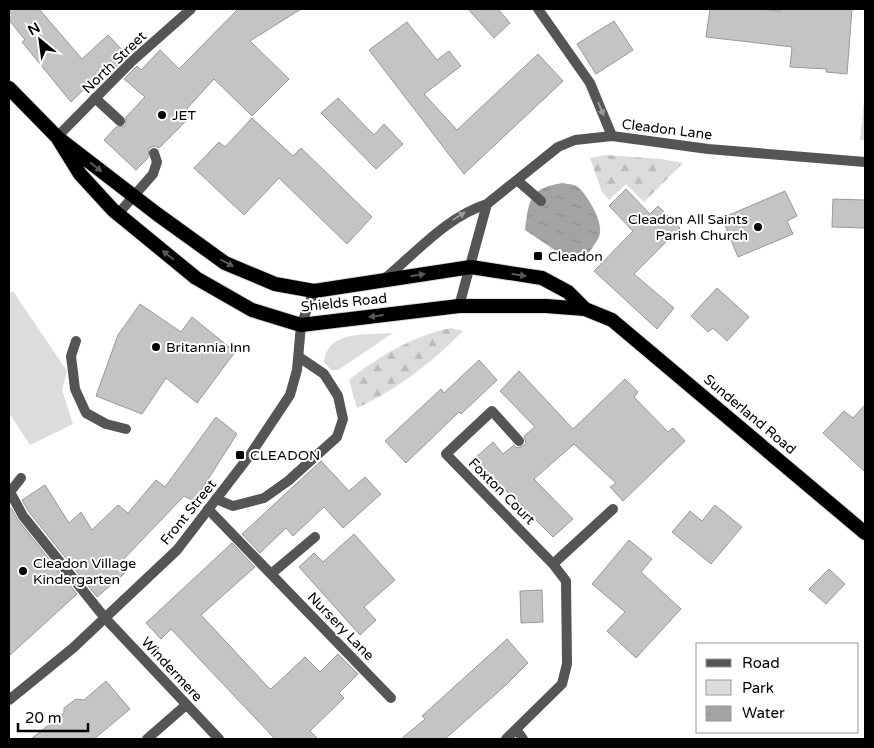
<svg xmlns="http://www.w3.org/2000/svg" width="874" height="748" font-family="'Varela Round',sans-serif">
<style>
.green{fill:#dcdcdc}
.forest{fill:url(#forest-firs)}
.water{fill:url(#water-ripples)}
.building{fill:#c4c4c4;stroke:#999}
.lines{fill:none;stroke-linecap:round;stroke-linejoin:round}
.trunk-casing{stroke:#dbdbdb;stroke-width:16}
.service{stroke:#555;stroke-width:10}
.minor{stroke:#555;stroke-width:10}
.tertiary{stroke:#555;stroke-width:10}
.trunk{stroke:#000;stroke-width:14}
.oneway{fill:#999}
.oneway2{fill:#595959}
.poi-dot{fill:#000;stroke:#fff;stroke-width:2}
.labels{text-anchor:middle;stroke-width:4;stroke-linejoin:round;paint-order:stroke}
.street-label{font-size:14px;fill:#000;stroke:#fff}
.poi-label{font-size:14px;fill:#000;stroke:#fff;text-anchor:start}
</style>
<defs>
<pattern id="forest-firs" width="22" height="20" patternUnits="userSpaceOnUse" patternTransform="scale(1.25)"><rect width="22" height="20" fill="#dcdcdc"/><path d="M5 1l3.5 6h-7zM16 11l3.5 6h-7z" fill="#bbb"/></pattern>
<pattern id="water-ripples" width="26" height="14" patternUnits="userSpaceOnUse" patternTransform="scale(1.25)"><rect width="26" height="14" fill="#a3a3a3"/><path d="M2 4q2-2 4 0t4 0M15 11q2-2 4 0t4 0" fill="none" stroke="#8b8b8b"/></pattern>
</defs>
<rect width="100%" height="100%" fill="#fff"/>
<!-- green -->
<path class="green" d="M 865,91 L 865,140 L 860,140 Z
M 13,291 L 67,371 L 62,390 L 73,424 L 30,445 L 9,413 L 9,294 Z
M 393,333 L 338,370 L 331,370 L 324,362 C 327,330 368,335 393,333 Z"/>
<!-- forest -->
<path class="forest" d="M 605,155 L 661,159 L 683,163 L 644,202 L 626,184 L 609,200 L 602,192 L 590,158 Z
M 451,328 L 463,331 C 434,361 395,391 357,408 L 349,380 C 377,357 415,335 451,328 Z"/>
<!-- water -->
<path class="water" d="M 563,183 C 567,184 574,184 578,187 C 587,195 602,219 600,233 C 599,239 594,245 591,250 C 585,258 581,260 571,261 L 525,230 C 529,200 529,188 563,183 Z"/>
<!-- building -->
<path class="building" d="M 9,9 L 39,9 L 82,59 L 108,35 L 128,56 L 114,69 L 109,65 L 71,102 L 22,42 L 25,40 L 9,20 Z
M 238,9 L 301,9 L 250,41 L 289,79 L 252,116 L 214,79 L 183,113 L 189,118 L 159,148 L 155,146 L 149,148 L 148,158 L 136,170 L 104,140 L 116,127 L 125,126 L 126,117 L 145,97 L 124,79 L 137,66 L 141,70 L 160,50 L 179,69 Z
M 468,9 L 498,9 L 510,23 L 494,38 Z
M 710,9 L 758,9 L 781,11 L 781,9 L 852,9 L 847,74 L 826,72 L 827,69 L 790,67 L 792,47 L 706,37 Z
M 614,21 L 633,50 L 596,74 L 577,44 Z
M 407,22 L 437,60 L 449,51 L 461,66 L 424,94 L 457,130 L 538,54 L 563,81 L 464,174 L 369,50 Z
M 338,98 L 374,135 L 384,124 L 403,144 L 376,169 L 321,113 Z
M 252,118 L 293,156 L 301,148 L 372,217 L 347,244 L 279,178 L 244,215 L 194,168 L 219,142 L 225,147 Z
M 626,189 L 650,214 L 658,206 L 680,228 L 634,274 L 674,308 L 657,329 L 594,271 L 633,231 L 609,206 Z
M 785,191 L 797,216 L 787,221 L 793,234 L 738,257 L 722,218 Z
M 833,199 L 865,200 L 865,228 L 832,227 Z
M 717,288 L 749,317 L 727,341 L 713,328 L 708,332 L 691,316 Z
M 140,304 L 181,332 L 192,317 L 235,352 L 197,403 L 166,378 L 142,414 L 96,396 L 118,335 Z
M 479,360 L 497,380 L 461,414 L 459,412 L 406,463 L 385,441 L 441,389 L 444,393 Z
M 519,371 L 573,429 L 625,379 L 638,392 L 634,397 L 668,432 L 673,428 L 685,441 L 623,501 L 610,487 L 616,483 L 574,444 L 534,479 L 573,519 L 553,537 L 474,459 L 493,442 L 503,454 L 514,445 L 517,448 L 523,446 L 526,443 L 524,436 L 535,427 L 500,391 Z
M 865,405 L 865,472 L 823,433 L 844,411 L 853,418 Z
M 216,417 L 237,434 L 194,501 L 184,496 L 118,565 L 125,573 L 97,597 L 29,512 L 22,500 L 45,485 L 69,523 L 81,512 L 92,530 L 118,505 L 128,513 L 156,480 L 165,487 Z
M 321,461 L 349,491 L 365,477 L 381,494 L 343,528 L 324,507 L 293,536 L 286,528 L 260,553 L 242,534 Z
M 715,505 L 742,527 L 711,564 L 672,532 L 690,511 L 702,521 Z
M 11,508 L 18,520 L 77,594 L 9,656 L 9,509 Z
M 354,534 L 395,580 L 364,607 L 376,620 L 360,635 L 299,567 L 314,553 L 323,562 Z
M 629,540 L 652,559 L 641,572 L 681,609 L 636,658 L 607,631 L 625,612 L 592,584 Z
M 232,543 L 255,567 L 201,615 L 269,688 L 271,689 L 305,657 L 320,672 L 338,654 L 358,674 L 339,693 L 344,698 L 310,731 L 318,739 L 275,739 L 171,629 L 161,639 L 146,623 Z
M 829,569 L 845,584 L 826,604 L 809,589 Z
M 542,590 L 543,622 L 521,623 L 520,591 Z
M 507,639 L 528,663 L 506,685 L 445,739 L 401,739 L 425,719 L 422,716 Z
M 106,681 L 130,709 L 94,739 L 31,739 L 64,713 L 64,708 L 76,699 L 84,700 Z"/>
<g class="lines">
<defs>
<path id="trunk" d="M 9,88 L 57,137 L 157,214 L 225,263 L 275,284 L 314,291 L 471,267 L 542,278 L 568,292 L 585,309
M 57,137 L 80,174 L 113,210 L 196,278 L 252,310 L 301,325 L 459,306 L 546,306 L 585,309 L 612,320 L 865,533"/>
</defs>
<!-- trunk casing -->
<use href="#trunk" class="trunk-casing"/>
<!-- service -->
<path class="service" d="M 95,98 L 120,121
M 518,181 L 541,201
M 118,214 L 153,174 L 157,162 L 154,153
M 76,341 L 71,356 L 75,389 L 86,413 L 106,424 L 126,429
M 21,478 L 10,492 L 23,516 L 105,618
M 208,509 L 391,698
M 271,574 L 315,537
M 147,739 L 186,705"/>
<!-- minor -->
<path class="minor" d="M 538,9 L 590,83 L 612,136
M 57,137 L 131,62 L 191,9
M 519,441 L 492,411 L 446,454 L 553,564 L 613,509
M 216,499 L 233,506 L 264,498 L 288,481 L 337,437 L 343,419 L 338,396 L 324,374 L 299,357
M 105,618 L 219,739
M 516,729 L 523,739
M 506,739 L 562,684 L 567,664 L 566,581 L 553,564"/>
<!-- tertiary -->
<path class="tertiary" d="M 383,280 C 416,253 446,217 487,204
M 459,306 L 487,204 L 558,147 L 575,140 L 612,136 L 708,149 L 865,162
M 9,700 L 73,648 L 177,550 L 250,455 L 290,395 L 297,370 L 301,325 L 314,291"/>
<!-- trunk -->
<use href="#trunk" class="trunk"/>
</g>
<!-- one-way arrows -->
<defs><path id="oneway-solid" d="M-6-.8H1V-3.2L6.5 0L1 3.2V.8H-6Z" transform="scale(1.25)"/></defs>
<g class="oneway">
<use href="#oneway-solid" transform="translate(601 109) rotate(67)"/>
<use href="#oneway-solid" transform="translate(459 216) rotate(-32)"/>
</g>
<g class="oneway2">
<use href="#oneway-solid" transform="translate(96 167) rotate(38)"/>
<use href="#oneway-solid" transform="translate(168 255) rotate(-141)"/>
<use href="#oneway-solid" transform="translate(227 263) rotate(28)"/>
<use href="#oneway-solid" transform="translate(418 275) rotate(-9)"/>
<use href="#oneway-solid" transform="translate(519 275) rotate(9)"/>
<use href="#oneway-solid" transform="translate(376 316) rotate(173)"/>
</g>
<!-- markers -->
<g class="poi-dot">
<circle cx="162" cy="115" r="5"/>
<circle cx="758" cy="227" r="5"/>
<rect x="533" y="251" width="10" height="10" rx="2.5"/>
<circle cx="156" cy="347" r="5"/>
<rect x="235" y="450" width="10" height="10" rx="2.5"/>
<circle cx="23" cy="571" r="5"/>
</g>
<g class="labels">
<!-- street labels -->
<g class="street-label">
<text transform="translate(114 62) rotate(-44)" y="5">North Street</text>
<text transform="translate(667 129) rotate(7)" y="5">Cleadon Lane</text>
<text transform="translate(344 302) rotate(-6)" y="5">Shields Road</text>
<text transform="translate(750 414) rotate(40)" y="5">Sunderland Road</text>
<text transform="translate(502 491) rotate(45)" y="5">Foxton Court</text>
<text transform="translate(188 512) rotate(-51)" y="5">Front Street</text>
<text transform="translate(341 626) rotate(46)" y="5">Nursery Lane</text>
<text transform="translate(172 669) rotate(47)" y="5">Windermere</text>
</g>
<!-- poi labels -->
<g class="poi-label">
<text x="172" y="120">JET</text>
<text x="748" y="224" text-anchor="end">Cleadon All Saints<tspan x="748" dy="16">Parish Church</tspan></text>
<text x="548" y="261">Cleadon</text>
<text x="166" y="352">Britannia Inn</text>
<text x="250" y="460">CLEADON</text>
<text x="33" y="568">Cleadon Village<tspan x="33" dy="16">Kindergarten</tspan></text>
</g>
</g>
<!-- border -->
<rect width="874" height="748" fill="none" stroke="#000000" stroke-width="20"/>
<!-- legend -->
<rect x="696" y="643" width="162" height="90" fill="#ffffff" stroke="#999999"/>
<rect x="706" y="659" width="25" height="8" fill="#555555" stroke="#999999"/>
<text x="742" y="668" font-size="15" fill="#000000">Road</text>
<rect x="706" y="680" width="25" height="15" fill="#dcdcdc" stroke="#999999"/>
<text x="742" y="693" font-size="15" fill="#000000">Park</text>
<rect x="706" y="706" width="25" height="15" fill="url(#water-ripples)" stroke="#999999"/>
<text x="742" y="718" font-size="15" fill="#000000">Water</text>
<!-- north arrow -->
<g transform="translate(40 40) rotate(331)" stroke="#ffffff" stroke-width="4" paint-order="stroke">
<path d="M0-4L9 19L0 12L-9 19Z" fill="#000000"/>
<text y="-8" font-size="14" font-weight="bold" text-anchor="middle" fill="#000000">N</text>
</g>
<!-- scale -->
<path d="M18 723v8h70v-8" fill="none" stroke="#000000" stroke-width="2.5"/>
<text x="25" y="723" font-size="15" fill="#000000" stroke="#ffffff" stroke-width="4" paint-order="stroke">20 m</text>
</svg>
